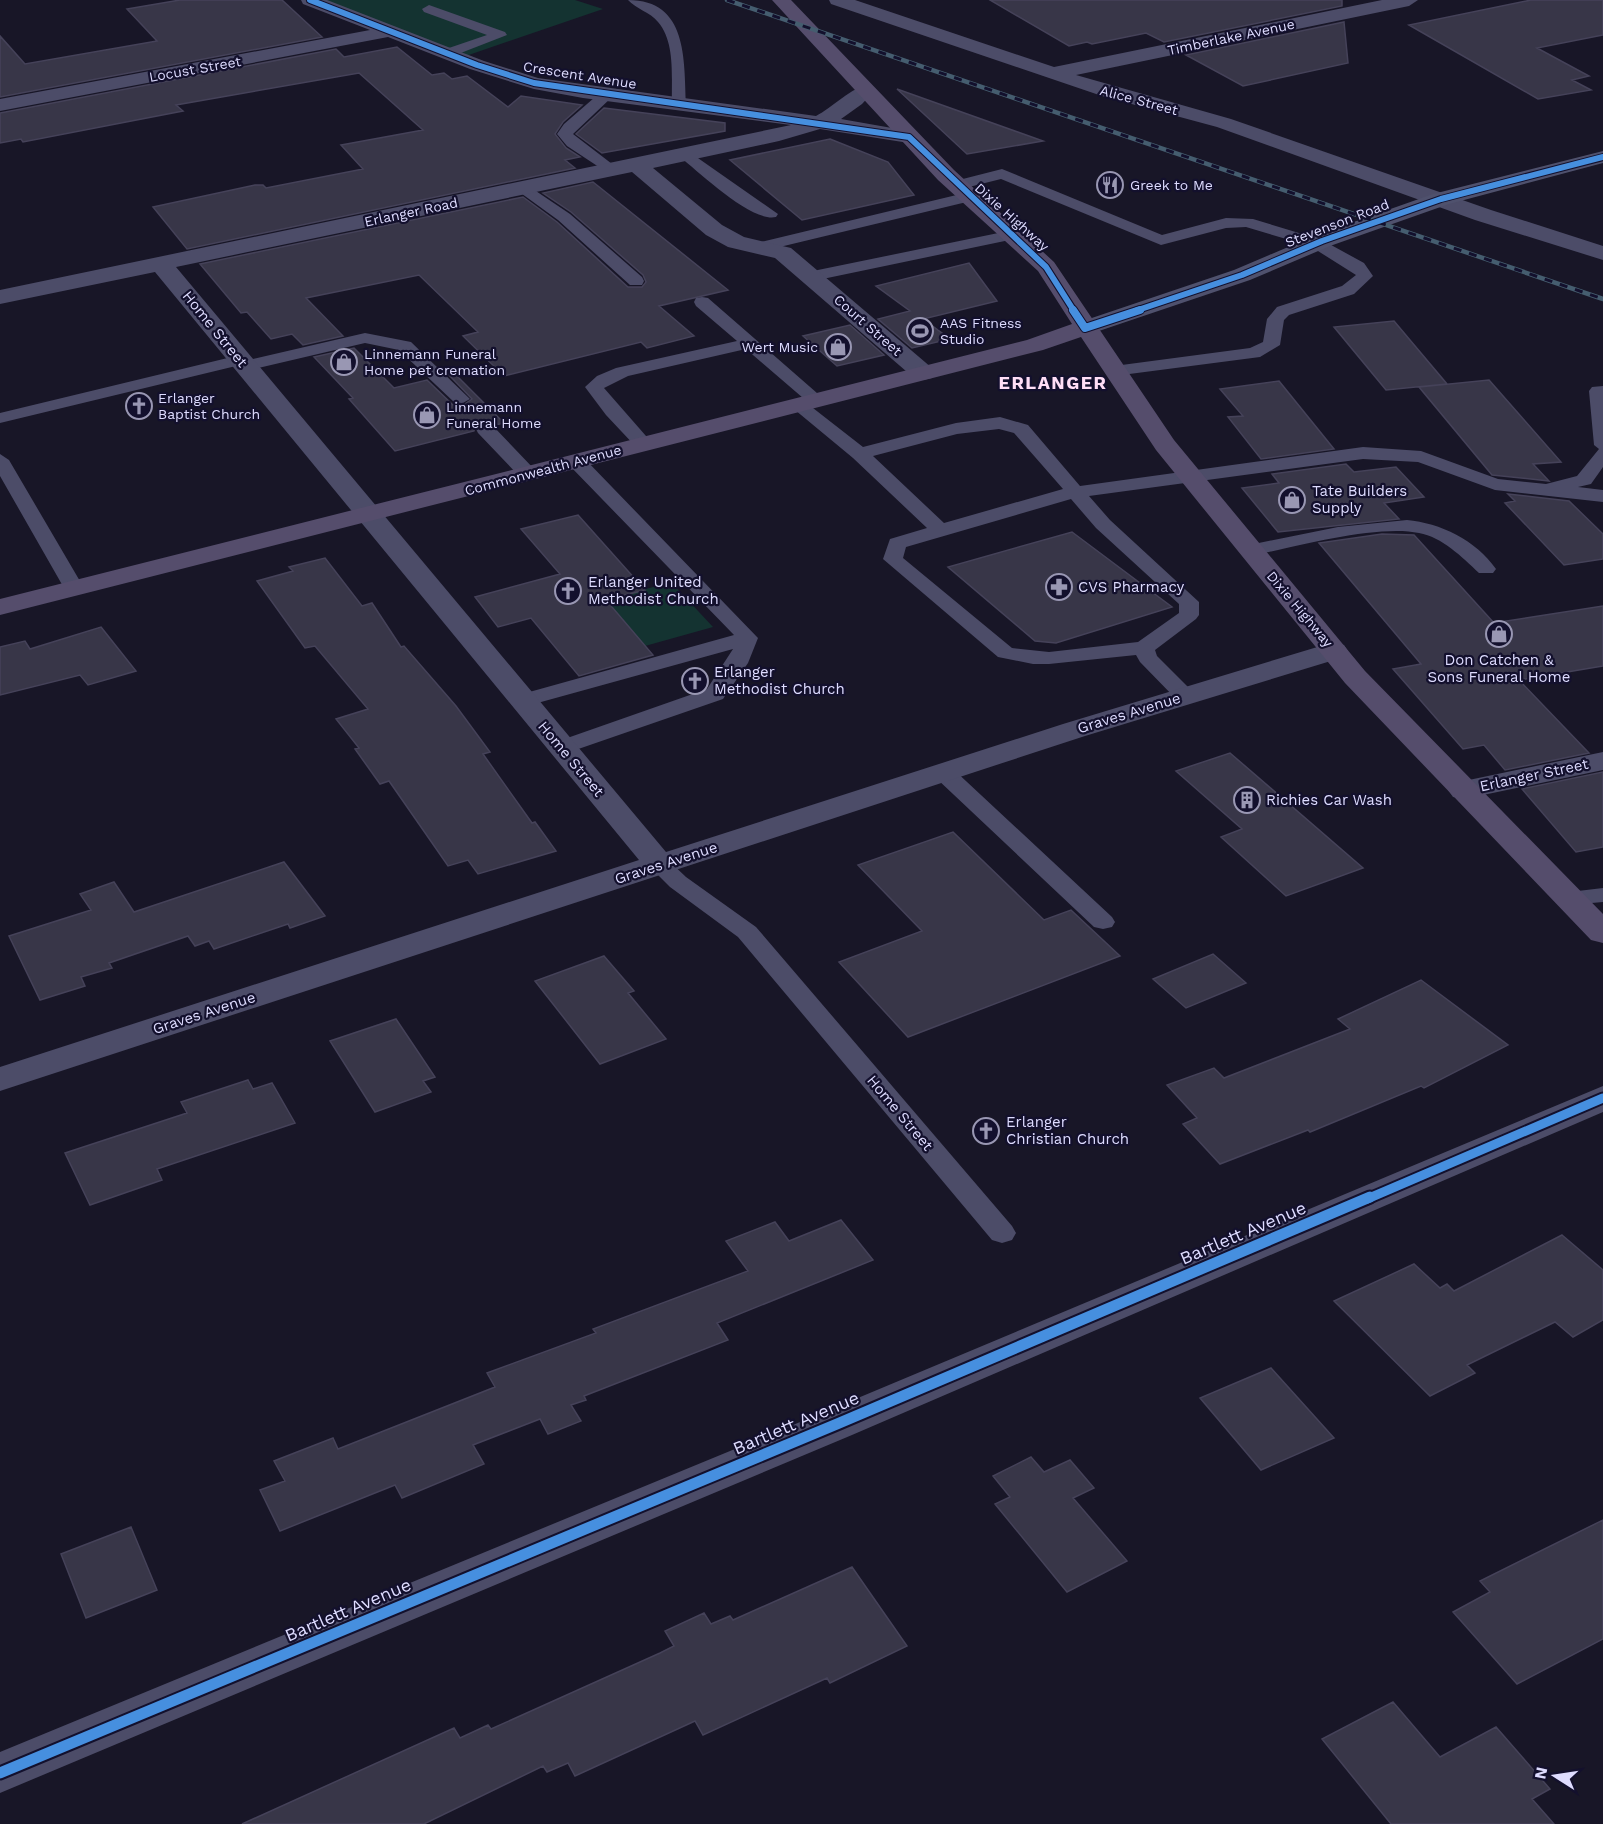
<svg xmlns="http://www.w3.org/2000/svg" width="1603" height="1824" font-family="'Work Sans',sans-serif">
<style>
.green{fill:#143331}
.building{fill:#383648;stroke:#454259;stroke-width:1.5}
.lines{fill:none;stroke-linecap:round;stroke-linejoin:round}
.service{fill:#4c4c68;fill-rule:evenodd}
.minor{fill:#4c4c68;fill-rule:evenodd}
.secondary{fill:#4f516d;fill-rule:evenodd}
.primary{fill:#554d6c;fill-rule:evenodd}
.rail-casing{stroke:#455d6f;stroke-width:4.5}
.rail{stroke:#13102d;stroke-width:3;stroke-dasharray:8;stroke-linecap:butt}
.cycleway-far3-casing{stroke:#13102d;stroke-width:8}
.cycleway-far2-casing{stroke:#13102d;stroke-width:10}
.cycleway-far1-casing{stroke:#13102d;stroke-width:13}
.cycleway-casing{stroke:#13102d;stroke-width:15}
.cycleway-far3{stroke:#468fdf;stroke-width:6}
.cycleway-far2{stroke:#468fdf;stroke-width:8}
.cycleway-far1{stroke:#468fdf;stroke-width:9}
.cycleway{stroke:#468fdf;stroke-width:11}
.labels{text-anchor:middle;stroke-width:4.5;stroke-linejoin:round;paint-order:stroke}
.far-street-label{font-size:14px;fill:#dedcff;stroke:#13102d}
.far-poi-label{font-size:14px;fill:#dedcff;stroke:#13102d;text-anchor:start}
.street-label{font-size:15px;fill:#dedcff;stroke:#13102d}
.poi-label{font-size:15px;fill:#dedcff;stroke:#13102d;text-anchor:start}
.far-district-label{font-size:18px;font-weight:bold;letter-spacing:1.5px;fill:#ffdef6;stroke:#13102d}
.near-street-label{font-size:18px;fill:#dedcff;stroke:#13102d}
</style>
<rect width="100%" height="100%" fill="#181627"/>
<!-- green -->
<path class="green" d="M 310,0 L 575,0 L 603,9 L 460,58 Z
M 671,582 L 713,627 L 645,646 L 606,600 Z"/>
<!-- building -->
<path class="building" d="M 180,0 L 282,0 L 322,37 L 0,97 L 0,36 L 25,64 L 157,41 L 127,9 Z
M 990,0 L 1342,0 L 1342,6 L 1164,42 L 1146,33 L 1092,44 L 1087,42 L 1069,46 Z
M 1531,0 L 1603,0 L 1603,35 L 1537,48 L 1589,76 L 1572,80 L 1591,90 L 1538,99 L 1409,25 Z
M 1344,22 L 1348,63 L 1243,86 L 1186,55 Z
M 397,47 L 432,75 L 444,73 L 452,79 L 467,76 L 508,107 L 521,96 L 582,105 L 563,122 L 555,134 L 566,148 L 580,157 L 565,160 L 575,168 L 187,249 L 153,207 L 255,185 L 263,185 L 266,188 L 363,169 L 341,145 L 423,130 L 359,73 L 176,105 L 183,111 L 23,142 L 21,139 L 0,143 L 0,113 L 336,49 L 344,57 Z
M 897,89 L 1043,141 L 967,154 Z
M 604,108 L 725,123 L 725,131 L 602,153 L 576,134 Z
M 830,139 L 888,162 L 914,195 L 802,220 L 730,160 Z
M 593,182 L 728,290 L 659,306 L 694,336 L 647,348 L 641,342 L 504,376 L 463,336 L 478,332 L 419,275 L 306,298 L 343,336 L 303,345 L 292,334 L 271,339 L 247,312 L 241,313 L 200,264 L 523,197 L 557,222 L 628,287 L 642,287 L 646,282 L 643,275 L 571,212 L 543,193 Z
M 969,263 L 997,301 L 923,319 L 950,339 L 912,348 L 878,319 L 910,311 L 876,286 Z
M 1394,321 L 1447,384 L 1386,390 L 1334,327 Z
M 850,325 L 884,355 L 837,366 L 803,336 Z
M 354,348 L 394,388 L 427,380 L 453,405 L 462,406 L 472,399 L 448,374 L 454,373 L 504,423 L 495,425 L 484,421 L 476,424 L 474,431 L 395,451 L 349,399 L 353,398 L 314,357 Z
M 1489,380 L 1561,462 L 1533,464 L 1549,481 L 1492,475 L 1419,387 Z
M 1279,381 L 1334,449 L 1261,459 L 1228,417 L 1243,416 L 1220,389 Z
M 1346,464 L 1354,472 L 1396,467 L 1424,497 L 1384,503 L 1399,519 L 1278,532 L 1242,488 L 1279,483 L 1272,474 Z
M 1508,494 L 1569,501 L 1603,534 L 1603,559 L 1564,565 L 1505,503 L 1515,501 Z
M 578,515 L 645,590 L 606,600 L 653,655 L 579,676 L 531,618 L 498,627 L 475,597 L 560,574 L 521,529 Z
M 1072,532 L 1172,607 L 1056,643 L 1035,641 L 948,567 Z
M 1382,534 L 1414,535 L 1494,623 L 1603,606 L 1603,666 L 1519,680 L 1589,753 L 1505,770 L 1484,745 L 1463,749 L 1393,669 L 1421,664 L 1319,543 Z
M 325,558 L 362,606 L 372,603 L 401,647 L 404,646 L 456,706 L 490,752 L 483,754 L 532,823 L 535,822 L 556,851 L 478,874 L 468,860 L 448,866 L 389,781 L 380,784 L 355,749 L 359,748 L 336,719 L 368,709 L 315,646 L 305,648 L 257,581 L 293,571 L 289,567 Z
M 101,627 L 136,671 L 88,685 L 80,675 L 0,695 L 0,647 L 25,641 L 30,649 Z
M 1230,753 L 1363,868 L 1286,896 L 1221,837 L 1242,829 L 1176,771 Z
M 1603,772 L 1603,847 L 1576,852 L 1522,789 Z
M 953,832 L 1044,920 L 1071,910 L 1120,956 L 908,1037 L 839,962 L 922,931 L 858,865 Z
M 284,862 L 325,916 L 290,928 L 288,924 L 214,949 L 209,941 L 195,946 L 188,936 L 109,963 L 112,968 L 81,977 L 85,986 L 40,1000 L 9,936 L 91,910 L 80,894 L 114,882 L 134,912 Z
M 1213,954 L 1246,983 L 1186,1008 L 1153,979 Z
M 604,956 L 634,991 L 628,993 L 666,1039 L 600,1064 L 535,981 Z
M 1421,980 L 1508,1045 L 1424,1088 L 1421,1086 L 1310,1132 L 1308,1130 L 1220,1164 L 1183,1124 L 1197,1118 L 1167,1085 L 1214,1068 L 1224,1078 L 1350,1029 L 1338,1019 Z
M 396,1019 L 435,1077 L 423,1081 L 431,1092 L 375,1112 L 330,1041 Z
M 248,1080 L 253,1089 L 272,1083 L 295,1123 L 157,1169 L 162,1180 L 90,1205 L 65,1153 L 187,1113 L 181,1102 Z
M 841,1220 L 873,1260 L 717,1323 L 728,1340 L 584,1396 L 586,1400 L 571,1405 L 581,1421 L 548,1434 L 540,1419 L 473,1445 L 484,1464 L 402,1498 L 395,1485 L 280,1531 L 260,1490 L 285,1481 L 274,1461 L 333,1438 L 338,1449 L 495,1387 L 487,1373 L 596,1333 L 593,1329 L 748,1271 L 726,1241 L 775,1222 L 789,1241 Z
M 1562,1235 L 1603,1270 L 1603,1320 L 1573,1337 L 1555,1322 L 1467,1365 L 1475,1373 L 1430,1396 L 1334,1301 L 1414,1264 L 1440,1288 L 1447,1284 L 1454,1291 Z
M 1271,1368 L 1334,1438 L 1261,1470 L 1200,1398 Z
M 1031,1457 L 1044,1472 L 1070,1460 L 1094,1488 L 1073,1498 L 1127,1561 L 1067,1592 L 995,1504 L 1010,1497 L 993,1476 Z
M 1603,1520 L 1603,1639 L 1517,1684 L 1453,1612 L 1490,1592 L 1480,1581 Z
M 131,1527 L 157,1590 L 86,1618 L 61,1554 Z
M 852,1567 L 907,1646 L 830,1683 L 827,1678 L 703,1735 L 695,1721 L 575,1776 L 568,1763 L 547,1772 L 543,1766 L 424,1824 L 242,1824 L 454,1728 L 460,1738 L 488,1725 L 491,1729 L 660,1653 L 674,1646 L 665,1631 L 704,1613 L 711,1624 L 730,1616 L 733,1620 Z
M 1393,1702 L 1440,1757 L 1496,1727 L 1550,1789 L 1532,1799 L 1554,1824 L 1391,1824 L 1322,1739 Z"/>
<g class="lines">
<!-- service -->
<path class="service" d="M 628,0 C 688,0 684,60 686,104 L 684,107 L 679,108 L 672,104 C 671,79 676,43 658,22 C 650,12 636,9 628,0 Z
M 429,5 L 505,32 L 507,35 L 453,56 L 443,56 L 443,50 L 487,35 L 424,12 L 422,9 Z
M 607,90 L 614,94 L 612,97 L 573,134 L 616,167 L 619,170 L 616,173 L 611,175 L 567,146 L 557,134 L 564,124 L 602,91 Z
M 685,149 L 778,214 L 776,217 C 752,223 699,172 680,157 L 677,154 Z
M 1002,169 L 1162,235 L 1226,218 L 1253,219 L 1322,240 L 1364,263 L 1373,276 L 1354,294 L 1289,315 L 1284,320 L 1280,345 L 1260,357 L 1114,376 L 1108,375 L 1105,371 L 1114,366 L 1250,348 L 1263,342 L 1267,319 L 1277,307 L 1342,286 L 1356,275 L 1310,246 L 1246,227 L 1226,228 L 1161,245 L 1001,179 L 957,190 L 949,185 L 951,182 Z
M 524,183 L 570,214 L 642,277 L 644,281 L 642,285 L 630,285 L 558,220 L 518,191 L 516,188 L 518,185 Z
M 969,192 L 977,197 L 975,200 L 759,252 L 751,247 L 753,244 Z
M 1013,230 L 1019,232 L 1021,235 L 1019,238 L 813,281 L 805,276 L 813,271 Z
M 702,297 L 708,298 L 825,400 L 816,405 L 810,404 L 746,349 L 628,376 L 604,388 L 653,444 L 644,450 L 637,448 L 606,415 L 585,387 L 597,376 L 616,368 L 737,341 L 696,306 L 694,302 L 696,298 Z
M 365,333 L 411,342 L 470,399 L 461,404 L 455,403 L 399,350 L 365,343 L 245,371 L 236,366 L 0,423 L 0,413 L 240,355 L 249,360 Z
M 1603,386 L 1603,467 L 1591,484 L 1578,487 L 1603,490 L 1603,502 L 1495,490 L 1418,462 L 1363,459 L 1089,496 L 1110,520 L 1199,602 L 1199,615 L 1196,619 L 1155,650 L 1157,656 L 1197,696 L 1194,701 L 1178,701 L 1140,662 L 1136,655 L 1049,664 L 1033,664 L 998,657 L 883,559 L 890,539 L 927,528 L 853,458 L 789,405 L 792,401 L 804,401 L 863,447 L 956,423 L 1000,417 L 1028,425 L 1080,486 L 1363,447 L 1421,451 L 1498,479 L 1546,484 L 1577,476 L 1599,449 L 1594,445 L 1589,391 L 1592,387 ZM 999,429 L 1014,433 L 1063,489 L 944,523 L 873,456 L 957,434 ZM 1071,499 L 1096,528 L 1179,604 L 1179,613 L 1138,642 L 1049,652 L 1012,648 L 903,558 L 906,547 Z
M 485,423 L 492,425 L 535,470 L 537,474 L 535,478 L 521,478 L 478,433 L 476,429 L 478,425 Z
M 0,454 L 9,460 L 84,588 L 81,592 L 67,592 L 64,588 L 0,476 Z
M 576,455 L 583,457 L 758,638 L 748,663 L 723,699 L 561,755 L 553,753 L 550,748 L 553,743 L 707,689 L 733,649 L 523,707 L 515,706 L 512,701 L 515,696 L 734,635 L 569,465 L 567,461 L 569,457 Z
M 1407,520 C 1440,523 1476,540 1496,569 L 1493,573 L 1479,573 C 1462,557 1442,537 1419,533 C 1378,524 1293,547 1251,556 L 1244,554 L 1241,550 L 1244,546 L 1338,527 Z
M 944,766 L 952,768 L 1112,917 L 1115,922 L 1112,927 L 1103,929 L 1094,927 L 936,778 L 933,773 L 936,768 Z
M 660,858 L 668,860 L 686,877 L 756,927 L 1012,1226 L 1016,1233 L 1012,1240 L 1002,1243 L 992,1240 L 738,937 L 670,887 L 648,865 L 652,860 Z
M 1603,888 L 1603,902 L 1569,905 L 1561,903 L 1557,898 L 1561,893 Z"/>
<!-- minor -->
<path class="minor" d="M 301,0 L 327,0 L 484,61 L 538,78 L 816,116 C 833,108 856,82 872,86 L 875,90 L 862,104 L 841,119 L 909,131 L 916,133 L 919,137 L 916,141 L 909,143 L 820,129 L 779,141 L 653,168 L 722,225 L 744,237 L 791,248 L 932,368 L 935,373 L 932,378 L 923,380 L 914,378 L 775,258 L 728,247 L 706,235 L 632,172 L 176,267 L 666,852 L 1063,724 L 1324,645 L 1334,642 L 1344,645 L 1348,651 L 1344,657 L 1085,736 L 0,1091 L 0,1067 L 639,860 L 155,272 L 0,304 L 0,290 L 791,125 L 583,98 L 534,89 L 470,69 L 388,37 L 0,111 L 0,99 L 370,30 L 303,4 Z
M 829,0 L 855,0 L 1054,67 L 1382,0 L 1418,0 L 1409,6 L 1076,75 L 1231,119 L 1491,210 L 1603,246 L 1603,260 L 1475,220 L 1217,127 L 1102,96 L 831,4 Z
M 1603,752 L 1603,770 L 1464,799 L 1453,797 L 1448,790 L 1453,783 L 1464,781 Z
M 1603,1086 L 1603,1112 L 852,1435 L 0,1793 L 0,1752 L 822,1413 Z"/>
<!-- secondary -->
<path class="secondary" d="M 1603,151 L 1603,163 L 1449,204 L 1330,246 L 1250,280 L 1093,333 L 1077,333 L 1073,328 L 1077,323 L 1234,270 L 1314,236 L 1433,194 Z"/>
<!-- primary -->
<path class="primary" d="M 772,0 L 791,0 L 954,170 L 1054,262 L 1174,440 L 1365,671 L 1603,914 L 1603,943 L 1591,940 L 1345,683 L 1156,450 L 1081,337 L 1043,350 L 0,615 L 0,599 L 1027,340 L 1072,324 L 1038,271 L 938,180 Z"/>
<defs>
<path id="rail" d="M 727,0 L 1603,299"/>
</defs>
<!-- rail casing -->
<use href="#rail" class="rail-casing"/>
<!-- rail -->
<use href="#rail" class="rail"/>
<defs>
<path id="cycleway-far3" d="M 310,0 L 477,65 L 534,83 L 909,137 L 1046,267 L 1074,311
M 1135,311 L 1242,275 L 1322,241 L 1441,199 L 1603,157"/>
<path id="cycleway-far2" d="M 1073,310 L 1085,328 L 1140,310"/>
<path id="cycleway-far1" d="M 1367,1199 L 1603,1098"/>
<path id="cycleway" d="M 0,1773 L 837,1424 L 1370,1197"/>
</defs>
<!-- cycleway-far3 casing -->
<use href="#cycleway-far3" class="cycleway-far3-casing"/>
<!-- cycleway-far2 casing -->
<use href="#cycleway-far2" class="cycleway-far2-casing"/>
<!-- cycleway-far1 casing -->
<use href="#cycleway-far1" class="cycleway-far1-casing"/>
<!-- cycleway casing -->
<use href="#cycleway" class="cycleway-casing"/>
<!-- cycleway-far3 -->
<use href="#cycleway-far3" class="cycleway-far3"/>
<!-- cycleway-far2 -->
<use href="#cycleway-far2" class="cycleway-far2"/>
<!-- cycleway-far1 -->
<use href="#cycleway-far1" class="cycleway-far1"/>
<!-- cycleway -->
<use href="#cycleway" class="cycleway"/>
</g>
<!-- icons -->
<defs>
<symbol id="restaurant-ring" viewBox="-11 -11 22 22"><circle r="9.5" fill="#13102d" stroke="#9997b3" stroke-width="1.5"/><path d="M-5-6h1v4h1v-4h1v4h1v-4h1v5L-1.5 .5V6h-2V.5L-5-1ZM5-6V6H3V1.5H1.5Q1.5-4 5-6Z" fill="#9997b3"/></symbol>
<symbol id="stadium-ring" viewBox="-11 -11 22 22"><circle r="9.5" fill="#13102d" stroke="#9997b3" stroke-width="1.5"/><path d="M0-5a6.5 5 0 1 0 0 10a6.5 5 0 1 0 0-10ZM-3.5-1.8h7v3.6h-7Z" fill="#9997b3"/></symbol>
<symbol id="shop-ring" viewBox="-11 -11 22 22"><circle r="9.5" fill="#13102d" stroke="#9997b3" stroke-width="1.5"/><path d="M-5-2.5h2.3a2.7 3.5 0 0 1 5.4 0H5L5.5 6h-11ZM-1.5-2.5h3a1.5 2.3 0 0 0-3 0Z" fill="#9997b3"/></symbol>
<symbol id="church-ring" viewBox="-11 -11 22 22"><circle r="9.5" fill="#13102d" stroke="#9997b3" stroke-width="1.5"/><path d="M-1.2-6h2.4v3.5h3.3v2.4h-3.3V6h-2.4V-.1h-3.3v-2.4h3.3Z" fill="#9997b3"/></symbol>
<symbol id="pharmacy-ring" viewBox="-11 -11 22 22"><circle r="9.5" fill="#13102d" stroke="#9997b3" stroke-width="1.5"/><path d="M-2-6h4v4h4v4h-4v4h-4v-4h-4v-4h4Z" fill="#9997b3"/></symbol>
<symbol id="building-ring" viewBox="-11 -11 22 22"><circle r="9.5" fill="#13102d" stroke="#9997b3" stroke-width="1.5"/><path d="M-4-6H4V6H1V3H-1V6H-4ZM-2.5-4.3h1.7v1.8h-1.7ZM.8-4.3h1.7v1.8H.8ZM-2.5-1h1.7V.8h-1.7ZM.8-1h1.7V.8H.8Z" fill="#9997b3"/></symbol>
</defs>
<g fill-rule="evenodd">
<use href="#restaurant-ring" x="1095" y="170" width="30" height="30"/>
<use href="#stadium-ring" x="905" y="316" width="30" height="30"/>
<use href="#shop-ring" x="823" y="332" width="30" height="30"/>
<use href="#shop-ring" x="329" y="347" width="30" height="30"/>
<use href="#church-ring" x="124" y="391" width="30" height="30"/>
<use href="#shop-ring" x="412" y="400" width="30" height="30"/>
<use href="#shop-ring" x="1277" y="485" width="30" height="30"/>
<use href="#pharmacy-ring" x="1044" y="572" width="30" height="30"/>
<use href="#church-ring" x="553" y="576" width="30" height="30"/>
<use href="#shop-ring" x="1484" y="619" width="30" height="30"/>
<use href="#church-ring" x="680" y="666" width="30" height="30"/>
<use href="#building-ring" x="1232" y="785" width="30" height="30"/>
<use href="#church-ring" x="971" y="1116" width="30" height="30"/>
</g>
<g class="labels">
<!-- far-street labels -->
<g class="far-street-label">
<text transform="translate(1231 37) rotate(-12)" y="5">Timberlake Avenue</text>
<text transform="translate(195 69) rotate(-10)" y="5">Locust Street</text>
<text transform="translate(580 75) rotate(9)" y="5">Crescent Avenue</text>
<text transform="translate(1139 100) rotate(15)" y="5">Alice Street</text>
<text transform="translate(411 212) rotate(-12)" y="5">Erlanger Road</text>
<text transform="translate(1012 217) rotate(42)" y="5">Dixie Highway</text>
<text transform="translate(1337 223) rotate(-21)" y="5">Stevenson Road</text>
<text transform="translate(868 325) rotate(41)" y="5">Court Street</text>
<text transform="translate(543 470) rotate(-15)" y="5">Commonwealth Avenue</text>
<text transform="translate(1300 609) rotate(50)" y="5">Dixie Highway</text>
</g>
<!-- far-poi labels -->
<g class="far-poi-label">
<text x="1130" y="190">Greek to Me</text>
<text x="940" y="328">AAS Fitness<tspan x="940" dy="16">Studio</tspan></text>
<text x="818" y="352" text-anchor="end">Wert Music</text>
<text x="364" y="359">Linnemann Funeral<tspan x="364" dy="16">Home pet cremation</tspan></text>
<text x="158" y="403">Erlanger<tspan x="158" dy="16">Baptist Church</tspan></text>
<text x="446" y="412">Linnemann<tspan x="446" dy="16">Funeral Home</tspan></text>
</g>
<!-- street labels -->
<g class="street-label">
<text transform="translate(215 329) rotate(51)" y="5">Home Street</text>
<text transform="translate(1129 713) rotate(-17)" y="5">Graves Avenue</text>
<text transform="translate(571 759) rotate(50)" y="5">Home Street</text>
<text transform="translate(1534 775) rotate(-12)" y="5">Erlanger Street</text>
<text transform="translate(666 863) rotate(-18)" y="5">Graves Avenue</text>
<text transform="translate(204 1013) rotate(-18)" y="5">Graves Avenue</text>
<text transform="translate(900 1113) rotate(50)" y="5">Home Street</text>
</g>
<!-- poi labels -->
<g class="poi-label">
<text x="1312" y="496">Tate Builders<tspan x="1312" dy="17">Supply</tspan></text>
<text x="588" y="587">Erlanger United<tspan x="588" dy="17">Methodist Church</tspan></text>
<text x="1078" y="592">CVS Pharmacy</text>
<text x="1499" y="665" text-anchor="middle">Don Catchen &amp;<tspan x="1499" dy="17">Sons Funeral Home</tspan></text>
<text x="714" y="677">Erlanger<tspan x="714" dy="17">Methodist Church</tspan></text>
<text x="1266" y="805">Richies Car Wash</text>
<text x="1006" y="1127">Erlanger<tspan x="1006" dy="17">Christian Church</tspan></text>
</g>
<!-- far-district labels -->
<g class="far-district-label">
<text x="1053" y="389">ERLANGER</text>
</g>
<!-- near-street labels -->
<g class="near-street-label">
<text transform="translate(1243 1233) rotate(-23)" y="6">Bartlett Avenue</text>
<text transform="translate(796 1423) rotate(-23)" y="6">Bartlett Avenue</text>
<text transform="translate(348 1610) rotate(-23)" y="6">Bartlett Avenue</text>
</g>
</g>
<!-- north arrow -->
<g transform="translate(1555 1776) rotate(282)" stroke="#13102d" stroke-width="4.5" paint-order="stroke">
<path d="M0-4.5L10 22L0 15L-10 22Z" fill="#dedcff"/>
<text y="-9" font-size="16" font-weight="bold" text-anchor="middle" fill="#dedcff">N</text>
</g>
</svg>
